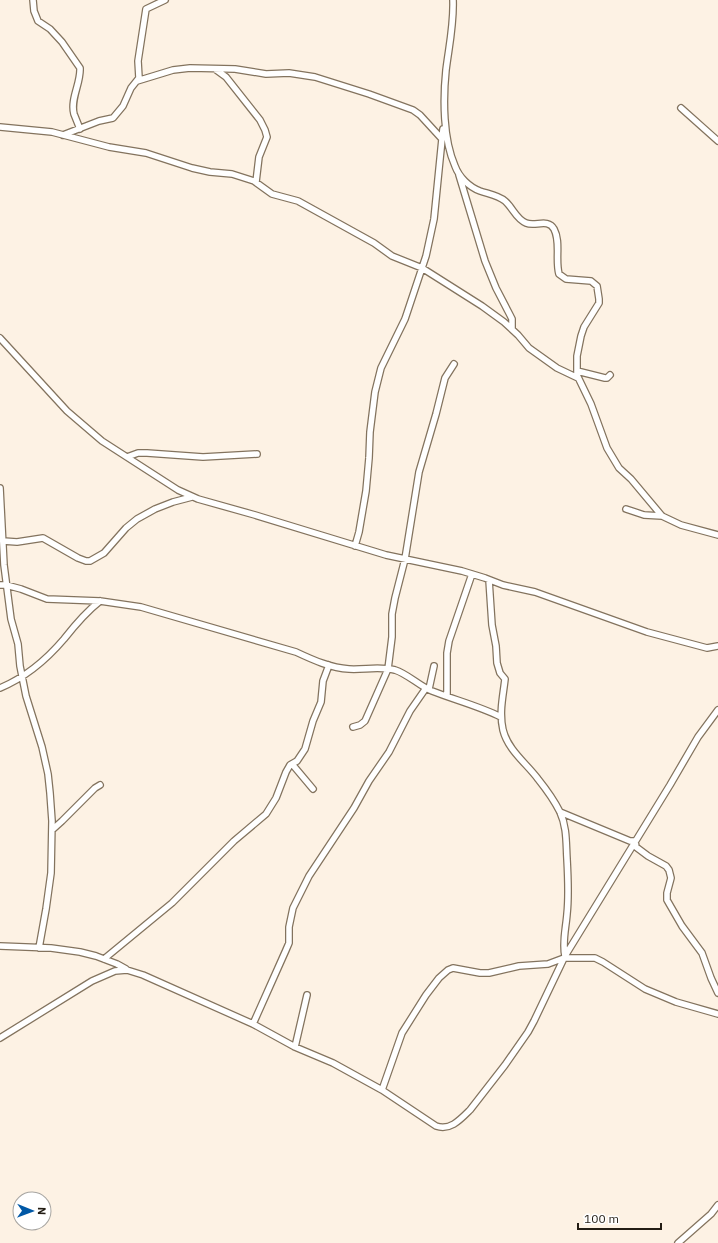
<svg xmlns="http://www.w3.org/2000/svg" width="718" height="1243" font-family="'IBM Plex Sans',sans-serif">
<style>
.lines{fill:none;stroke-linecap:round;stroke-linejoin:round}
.street-casing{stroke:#83735e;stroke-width:8}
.street{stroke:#fff;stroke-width:5.5}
</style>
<rect width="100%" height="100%" fill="#fdf2e4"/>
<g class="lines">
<defs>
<path id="street" d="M 33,0 L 34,11 L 38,21 L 50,29 L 62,42 L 80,68 C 81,83 70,99 74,114 C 76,119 78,124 80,129
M 453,0 C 454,24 449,46 446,70 C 443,99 443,139 455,166 C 459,177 469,187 480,191 C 489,194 498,195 505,201 C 513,208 516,219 526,223 C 535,227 548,218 554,229 C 561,242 555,259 559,274 L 566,279 L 591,281 L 597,286 L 599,299 L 599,303 L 584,327 L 581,336 L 577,356 L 577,375 L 591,404 L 607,448 L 619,468 L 631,479 L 662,516 L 681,525 L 718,535
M 215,69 L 226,77 L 260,120 L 265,130 L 267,137 L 259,157 L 256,182
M 137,81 L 173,70 L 190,68 L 235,69 L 266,74 L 289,73 L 315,77 L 369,94 L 413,110 L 420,115 L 442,139
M 681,108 L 718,141
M 0,127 L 52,132 L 109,147 L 146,153 L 192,168 L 210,172 L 232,174 L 254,181 L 272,194 L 298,201 L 374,243 L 392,256 L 422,268 L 482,306 L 504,322 L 518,335 L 529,348 L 557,368 L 578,378
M 63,135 L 99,121 L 113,118 L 123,106 L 131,88 L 139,78 L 138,61 L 146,9 L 165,0
M 459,175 L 485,261 L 496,288 L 510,315 L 512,319 L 512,329
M 0,338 L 67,411 L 102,441 L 178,490 L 198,499 L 255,515 L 386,555 L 462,571 L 485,578 L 503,585 L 535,592 L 647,632 L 707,648 L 718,646
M 577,371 L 605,378 L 607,378 L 610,375
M 127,457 L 138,453 L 147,453 L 203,457 L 257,454
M 0,488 L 4,565 L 11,619 L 18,644 L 20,666 L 26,696 L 42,747 L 48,774 L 50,793 L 52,821 L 51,873 L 46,909 L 39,948
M 626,509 L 644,515 L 662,516
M 3,541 L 17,542 L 43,538 L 78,558 L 86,561 L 90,561 L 104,553 L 126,528 L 137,519 L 155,509 L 173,502 L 192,497
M 355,546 L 359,532 L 366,491 L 369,458 L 370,432 L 375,392 L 381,368 L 405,319 L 426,256 L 434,219 L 443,129
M 489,580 L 492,625 L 496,646 L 497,663 L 500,673 L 505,679 C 503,697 499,712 503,730 C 508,750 526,763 538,779 C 546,789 554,800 560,812 C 567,827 566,843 567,859 C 568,877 569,896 567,914 C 566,928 562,942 565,956
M 0,585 L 6,585 L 21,589 L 47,599 L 100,601 L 141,607 L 296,652 C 313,660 331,668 349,669 C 364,670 379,666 395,670 C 408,674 419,686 432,691 C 455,700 479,706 501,717
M 0,688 C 24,678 47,659 64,639 C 75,625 86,612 100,601
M 429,689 L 434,666
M 447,696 L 447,653 L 449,641 L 472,574
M 353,727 L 360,725 L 365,721 L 388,669 L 392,637 L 392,614 L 395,598 L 405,559 L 419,472 L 436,414 L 445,378 L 454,364
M 292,764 L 313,789
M 560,812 L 630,841 L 635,841 L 636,847 L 648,856 L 666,866 L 669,870 L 671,878 L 667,893 L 667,900 L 682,926 L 702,953 L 711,978 L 718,993
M 52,830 L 62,821 L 95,788 L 100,785
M 0,946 L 51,948 L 80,952 L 96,956 L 117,964 L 126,969
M 104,959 L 172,903 L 234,841 L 266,814 L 276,798 L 286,772 L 290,765 L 297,761 L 305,749 L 313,721 L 321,702 L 323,681 L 329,665
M 253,1024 L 286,950 L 289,943 L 289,927 L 293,908 L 309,876 L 354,808 L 369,781 L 389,752 L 410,711 L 426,688
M 0,1038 L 92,981 L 115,971 L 127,970 L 143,975 L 253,1024 L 295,1047 L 333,1063 L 382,1090 L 436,1126 C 450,1131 460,1120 470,1110 L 505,1065 L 528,1032 L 534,1021 L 565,956 L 670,785 L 698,737 L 718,710
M 295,1047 L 307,995
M 382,1090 L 402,1033 L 426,995 L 439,978 L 448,970 L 453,968 L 480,973 L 489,973 L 519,966 L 548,964 L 564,958 L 595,958 L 603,962 L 645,989 L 676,1002 L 718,1014
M 678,1243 L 711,1214 L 718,1205"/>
</defs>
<!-- street casing -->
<use href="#street" class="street-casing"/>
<!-- street -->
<use href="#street" class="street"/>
</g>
<!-- north arrow -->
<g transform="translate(32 1211) rotate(91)"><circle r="19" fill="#ffffff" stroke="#a7a5a1"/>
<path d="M0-3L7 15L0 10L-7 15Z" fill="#0058a6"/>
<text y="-6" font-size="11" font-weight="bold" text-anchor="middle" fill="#231d14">N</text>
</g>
<!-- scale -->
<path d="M578 1223v6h83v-6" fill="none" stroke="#231d14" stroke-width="2"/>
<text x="584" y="1223" font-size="12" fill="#231d14" stroke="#ffffff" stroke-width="3" paint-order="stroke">100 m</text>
</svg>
